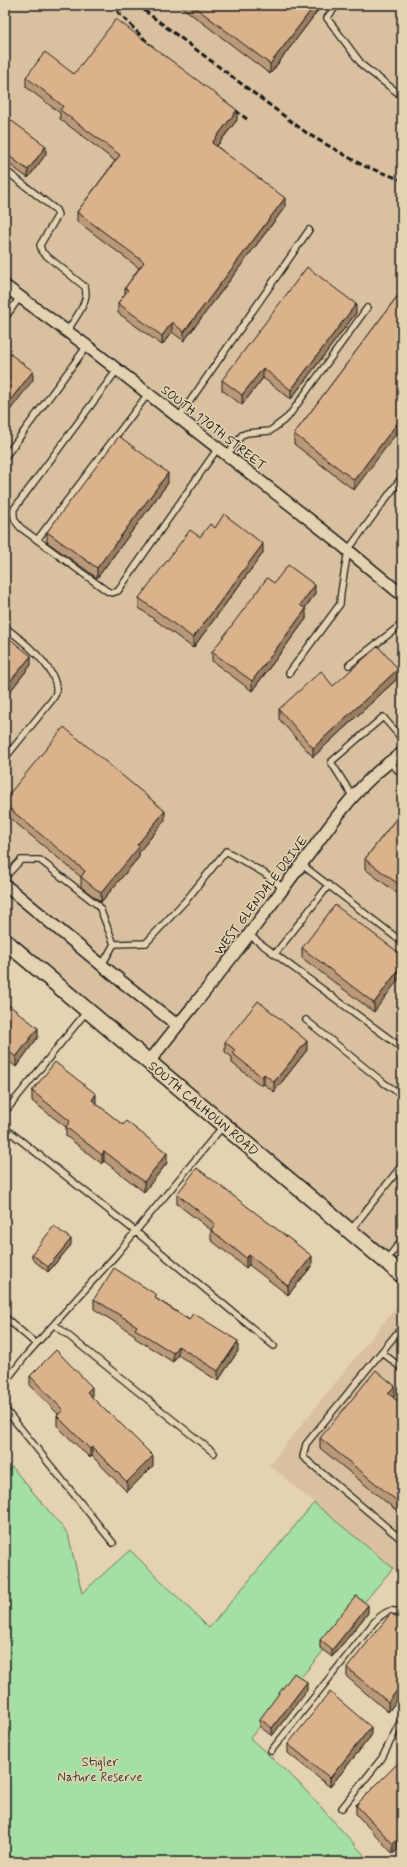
<svg xmlns="http://www.w3.org/2000/svg" width="407" height="1867" font-family="Mynerve,sans-serif">
<style>
.built{fill:#d9c1a0}
.green{fill:#a4dfa4;stroke:#607e60}
.lines{fill:none;stroke-linecap:round;stroke-linejoin:round}
.lane-casing{stroke:#1c1c1c;stroke-width:8}
.street-casing{stroke:#1c1c1c;stroke-width:14}
.secondary-casing{stroke:#1c1c1c;stroke-width:18}
.lane{stroke:#e4d2b0;stroke-width:5.5}
.street{stroke:#e4d2b0;stroke-width:11}
.secondary{stroke:#e4d2b0;stroke-width:15}
.rail{stroke:#1c1c1c;stroke-width:3;stroke-dasharray:6 3;stroke-linecap:butt}
.wall{fill:#bb9978;stroke:#1c1c1c}
.shaded-wall{fill:#997d61;stroke:#1c1c1c}
.building{fill:#dab28b;stroke:#1c1c1c}
.labels{text-anchor:middle;stroke-width:3;stroke-linejoin:round;paint-order:stroke}
.street-label{font-size:13px;fill:#1c1c1c;stroke:#e4d2b0}
.park-label{font-size:13px;fill:#374337;stroke:#e4d2b0}
</style>
<rect width="100%" height="100%" fill="#e4d2b0"/>
<filter id="ink" filterUnits="userSpaceOnUse"><feTurbulence type="fractalNoise" baseFrequency=".025" numOctaves="2"/><feDisplacementMap in="SourceGraphic" scale="8" xChannelSelector="R" yChannelSelector="G"/><feConvolveMatrix kernelMatrix="1 2 1 2 8 2 1 2 1" color-interpolation-filters="sRGB"/></filter>
<g filter="url(#ink)">
<!-- built -->
<path class="built" d="M 5,5 L 402,5 L 402,1274 L 5,941 Z
M 402,1300 L 402,1576 L 269,1465 Z"/>
<!-- green -->
<path class="green" d="M 12,1467 L 68,1534 L 82,1593 L 130,1550 L 209,1628 L 314,1503 L 393,1568 L 250,1738 L 299,1783 L 364,1855 L 367,1862 L 5,1862 L 5,1474 Z"/>
<g class="lines">
<defs>
<path id="lane" d="M 337,5 L 327,18 L 363,66 L 402,96
M 5,170 L 56,210 L 58,215 L 40,245 L 42,252 L 85,287 C 90,301 74,320 67,331
M 5,318 L 20,297
M 117,370 L 14,509 C 13,518 15,522 21,528 L 107,591 L 112,593 L 118,591 L 218,448
M 179,417 L 309,230
M 227,455 L 242,435 L 247,433 L 270,431 L 288,417 L 367,308
M 5,457 L 87,346
M 37,540 L 148,394
M 349,665 L 402,624
M 289,673 L 340,604 L 341,592 L 348,550 L 402,477
M 5,758 L 52,700 C 53,698 56,695 56,692 C 59,669 22,640 6,628
M 389,762 L 402,774
M 353,797 L 331,762 L 383,717 L 402,739
M 301,864 L 402,942
M 5,877 L 21,860 L 40,860 L 99,906 L 114,944 L 102,965
M 249,935 L 402,1048
M 114,944 L 146,943 L 188,898 L 226,851 L 264,873 L 283,888
M 275,954 L 329,885
M 306,1020 L 384,1083 L 402,1095
M 5,1112 L 87,1011
M 5,1128 L 135,1231 L 274,1346
M 350,1231 L 402,1165
M 386,1260 L 402,1240
M 5,1317 L 36,1344
M 54,1324 L 214,1453
M 402,1327 L 306,1444 L 303,1457 L 402,1540
M 382,1352 L 402,1369
M 5,1382 L 28,1353 L 116,1255 L 224,1125
M 5,1409 L 113,1543
M 271,1751 L 375,1621 C 384,1613 391,1606 402,1615
M 342,1808 L 382,1758 L 402,1718"/>
<path id="street" d="M 5,286 L 87,346 L 333,538 L 402,595
M 5,885 L 121,981 L 177,1025
M 149,1062 C 182,1019 218,977 250,933 C 271,905 291,878 312,850 C 338,814 364,778 402,753"/>
<path id="secondary" d="M 5,941 L 402,1275"/>
</defs>
<!-- lane casing -->
<use href="#lane" class="lane-casing"/>
<!-- street casing -->
<use href="#street" class="street-casing"/>
<!-- secondary casing -->
<use href="#secondary" class="secondary-casing"/>
<!-- lane -->
<use href="#lane" class="lane"/>
<!-- street -->
<use href="#street" class="street"/>
<!-- secondary -->
<use href="#secondary" class="secondary"/>
<!-- rail -->
<path class="rail" d="M 111,5 L 156,51
M 137,5 L 308,134 L 364,166 L 402,180
M 228,105 L 247,119"/>
</g>
<!-- wall -->
<path class="wall" d="M 179,5 L 322,5 L 270,74 Z
M 74,74 L 237,120 L 217,146 L 285,207 L 184,341 L 172,332 L 162,345 L 118,313 L 118,303 L 125,294 L 125,288 L 139,268 L 77,221 L 77,212 L 115,161 L 60,119 L 60,113 L 26,87 L 26,77 Z
M 5,116 L 46,154 L 28,178 L 5,161 Z
M 402,290 L 354,490 L 294,444 L 294,434 Z
M 356,313 L 291,399 L 263,378 L 242,405 L 222,390 L 222,380 Z
M 168,483 L 97,578 L 47,542 L 47,532 Z
M 215,528 L 263,553 L 193,648 L 139,608 L 139,598 L 200,537 Z
M 274,583 L 315,594 L 305,608 L 306,619 L 252,691 L 212,661 L 212,652 Z
M 5,635 L 31,665 L 7,695 L 5,694 Z
M 398,678 L 313,757 L 279,719 L 279,709 L 333,686 Z
M 5,799 L 165,820 L 139,852 L 139,857 L 101,902 L 81,887 L 81,877 L 5,814 Z
M 402,811 L 402,897 L 365,869 L 365,859 Z
M 302,948 L 402,955 L 374,1012 L 302,958 Z
M 5,1002 L 38,1037 L 16,1067 L 5,1058 Z
M 225,1042 L 307,1050 L 274,1092 L 264,1084 L 262,1086 L 232,1063 L 232,1057 L 225,1052 Z
M 32,1091 L 96,1103 L 167,1163 L 144,1192 L 104,1161 L 102,1164 L 66,1136 L 66,1127 L 32,1101 Z
M 177,1194 L 312,1266 L 288,1295 L 249,1265 L 246,1268 L 211,1240 L 211,1230 L 177,1204 Z
M 71,1245 L 48,1272 L 32,1259 L 32,1254 Z
M 94,1299 L 157,1299 L 238,1351 L 218,1381 L 178,1355 L 173,1362 L 135,1338 L 135,1335 L 94,1309 Z
M 30,1376 L 92,1397 L 153,1466 L 127,1492 L 92,1456 L 90,1458 L 57,1426 L 57,1416 L 58,1414 L 30,1385 Z
M 395,1395 L 393,1397 L 402,1405 L 402,1515 L 320,1448 L 320,1438 Z
M 368,1613 L 332,1657 L 320,1648 L 320,1640 Z
M 402,1622 L 402,1694 L 388,1712 L 347,1677 L 347,1668 Z
M 307,1690 L 272,1736 L 260,1727 L 260,1719 Z
M 371,1736 L 330,1787 L 288,1753 L 288,1744 Z
M 402,1759 L 402,1845 L 393,1854 L 356,1814 L 356,1805 Z"/>
<!-- shaded-wall -->
<path class="shaded-wall" d="M 315,5 L 322,5 L 270,74 L 270,64 Z
M 237,110 L 237,120 L 212,152 L 212,143 Z
M 46,146 L 46,154 L 28,178 L 28,170 Z
M 285,198 L 285,207 L 184,341 L 184,332 Z
M 356,304 L 356,313 L 291,399 L 291,390 Z
M 172,322 L 172,332 L 162,345 L 162,336 Z
M 263,368 L 263,378 L 242,405 L 242,395 Z
M 33,371 L 33,380 L 5,417 L 5,407 Z
M 402,417 L 402,426 L 354,490 L 354,480 Z
M 168,473 L 168,483 L 97,578 L 97,568 Z
M 263,544 L 263,553 L 193,648 L 193,638 Z
M 315,585 L 315,594 L 300,615 L 300,605 Z
M 306,609 L 306,619 L 252,691 L 252,681 Z
M 31,656 L 31,665 L 7,695 L 7,685 Z
M 398,669 L 398,678 L 313,757 L 313,748 Z
M 165,811 L 165,820 L 139,852 L 139,857 L 101,902 L 101,893 L 137,845 Z
M 402,965 L 402,975 L 374,1012 L 374,1003 Z
M 38,1028 L 38,1037 L 16,1067 L 16,1057 Z
M 307,1041 L 307,1050 L 274,1092 L 274,1082 Z
M 264,1074 L 264,1084 L 262,1086 L 262,1077 Z
M 96,1094 L 96,1104 L 92,1100 Z
M 104,1151 L 104,1161 L 102,1164 L 102,1155 Z
M 167,1153 L 167,1163 L 144,1192 L 144,1182 Z
M 71,1239 L 71,1245 L 48,1272 L 48,1267 Z
M 249,1255 L 249,1265 L 246,1268 L 246,1258 Z
M 312,1256 L 312,1266 L 288,1295 L 288,1286 Z
M 238,1341 L 238,1351 L 218,1381 L 218,1371 Z
M 178,1346 L 178,1355 L 173,1362 L 173,1353 Z
M 395,1386 L 395,1395 L 388,1403 L 388,1393 Z
M 92,1387 L 92,1397 L 87,1402 L 87,1392 Z
M 92,1447 L 92,1456 L 90,1458 L 90,1449 Z
M 153,1456 L 153,1466 L 127,1492 L 127,1482 Z
M 368,1605 L 368,1613 L 332,1657 L 332,1650 Z
M 307,1682 L 307,1690 L 272,1736 L 272,1728 Z
M 402,1684 L 402,1694 L 388,1712 L 388,1702 Z
M 371,1727 L 371,1736 L 330,1787 L 330,1778 Z
M 402,1835 L 402,1845 L 393,1854 L 393,1844 Z"/>
<!-- building -->
<path class="building" d="M 192,5 L 315,5 L 270,64 Z
M 116,19 L 237,110 L 212,143 L 285,198 L 184,332 L 172,322 L 162,336 L 118,303 L 128,290 L 125,288 L 144,262 L 77,212 L 120,155 L 60,110 L 63,106 L 26,77 L 45,52 L 74,74 Z
M 5,116 L 46,146 L 28,170 L 5,153 Z
M 307,267 L 356,304 L 291,390 L 263,368 L 242,395 L 222,380 Z
M 402,290 L 402,417 L 354,480 L 294,434 Z
M 5,350 L 33,371 L 5,407 Z
M 119,436 L 168,473 L 97,568 L 47,532 Z
M 224,514 L 263,544 L 193,638 L 139,598 L 190,530 L 200,537 L 210,524 L 215,528 Z
M 288,565 L 315,585 L 300,605 L 306,609 L 252,681 L 212,652 L 267,578 L 274,583 Z
M 5,635 L 31,656 L 7,685 L 5,684 Z
M 378,646 L 398,669 L 313,748 L 279,709 L 321,671 L 333,686 Z
M 64,727 L 165,811 L 137,845 L 139,847 L 101,893 L 81,877 L 85,871 L 5,805 L 5,799 Z
M 402,811 L 402,887 L 365,859 Z
M 335,905 L 402,955 L 402,965 L 374,1003 L 302,948 Z
M 258,1001 L 307,1041 L 274,1082 L 264,1074 L 262,1077 L 232,1053 L 235,1050 L 225,1042 Z
M 5,1002 L 38,1028 L 16,1057 L 5,1049 Z
M 55,1062 L 96,1094 L 92,1100 L 123,1125 L 126,1121 L 167,1153 L 144,1182 L 104,1151 L 102,1155 L 66,1127 L 70,1121 L 32,1091 Z
M 197,1168 L 312,1256 L 288,1286 L 249,1255 L 246,1258 L 211,1230 L 215,1224 L 177,1194 Z
M 54,1226 L 71,1239 L 48,1267 L 32,1254 Z
M 114,1268 L 157,1295 L 155,1298 L 189,1320 L 193,1313 L 238,1341 L 218,1371 L 178,1346 L 173,1353 L 135,1329 L 137,1326 L 94,1299 Z
M 56,1350 L 92,1387 L 87,1392 L 108,1413 L 109,1412 L 153,1456 L 127,1482 L 92,1447 L 90,1449 L 57,1416 L 63,1410 L 30,1376 Z
M 376,1370 L 395,1386 L 388,1393 L 402,1405 L 402,1505 L 320,1438 Z
M 356,1596 L 368,1605 L 332,1650 L 320,1640 Z
M 391,1613 L 402,1622 L 402,1684 L 388,1702 L 347,1668 Z
M 294,1673 L 307,1682 L 272,1728 L 260,1719 Z
M 330,1692 L 371,1727 L 330,1778 L 288,1744 Z
M 402,1759 L 402,1835 L 393,1844 L 356,1805 Z"/>
</g>
<g class="labels">
<!-- street labels -->
<g class="street-label">
<text transform="translate(214 427) rotate(38)" y="5">SOUTH 170TH STREET</text>
<text transform="translate(260 895) rotate(-53)" y="5">WEST GLENDALE DRIVE</text>
<text transform="translate(204 1108) rotate(40)" y="5">SOUTH CALHOUN ROAD</text>
</g>
<!-- park labels -->
<g class="park-label">
<text x="100" y="1766">Stigler<tspan x="100" dy="15">Nature Reserve</tspan></text>
</g>
</g>
<!-- margin -->
<rect width="407" height="1867" fill="none" stroke="#e4d2b0" stroke-width="20"/>
<rect x="10" y="10" width="387" height="1847" fill="none" stroke="#1c1c1c" stroke-width="1.5" filter="url(#ink)"/>
</svg>
